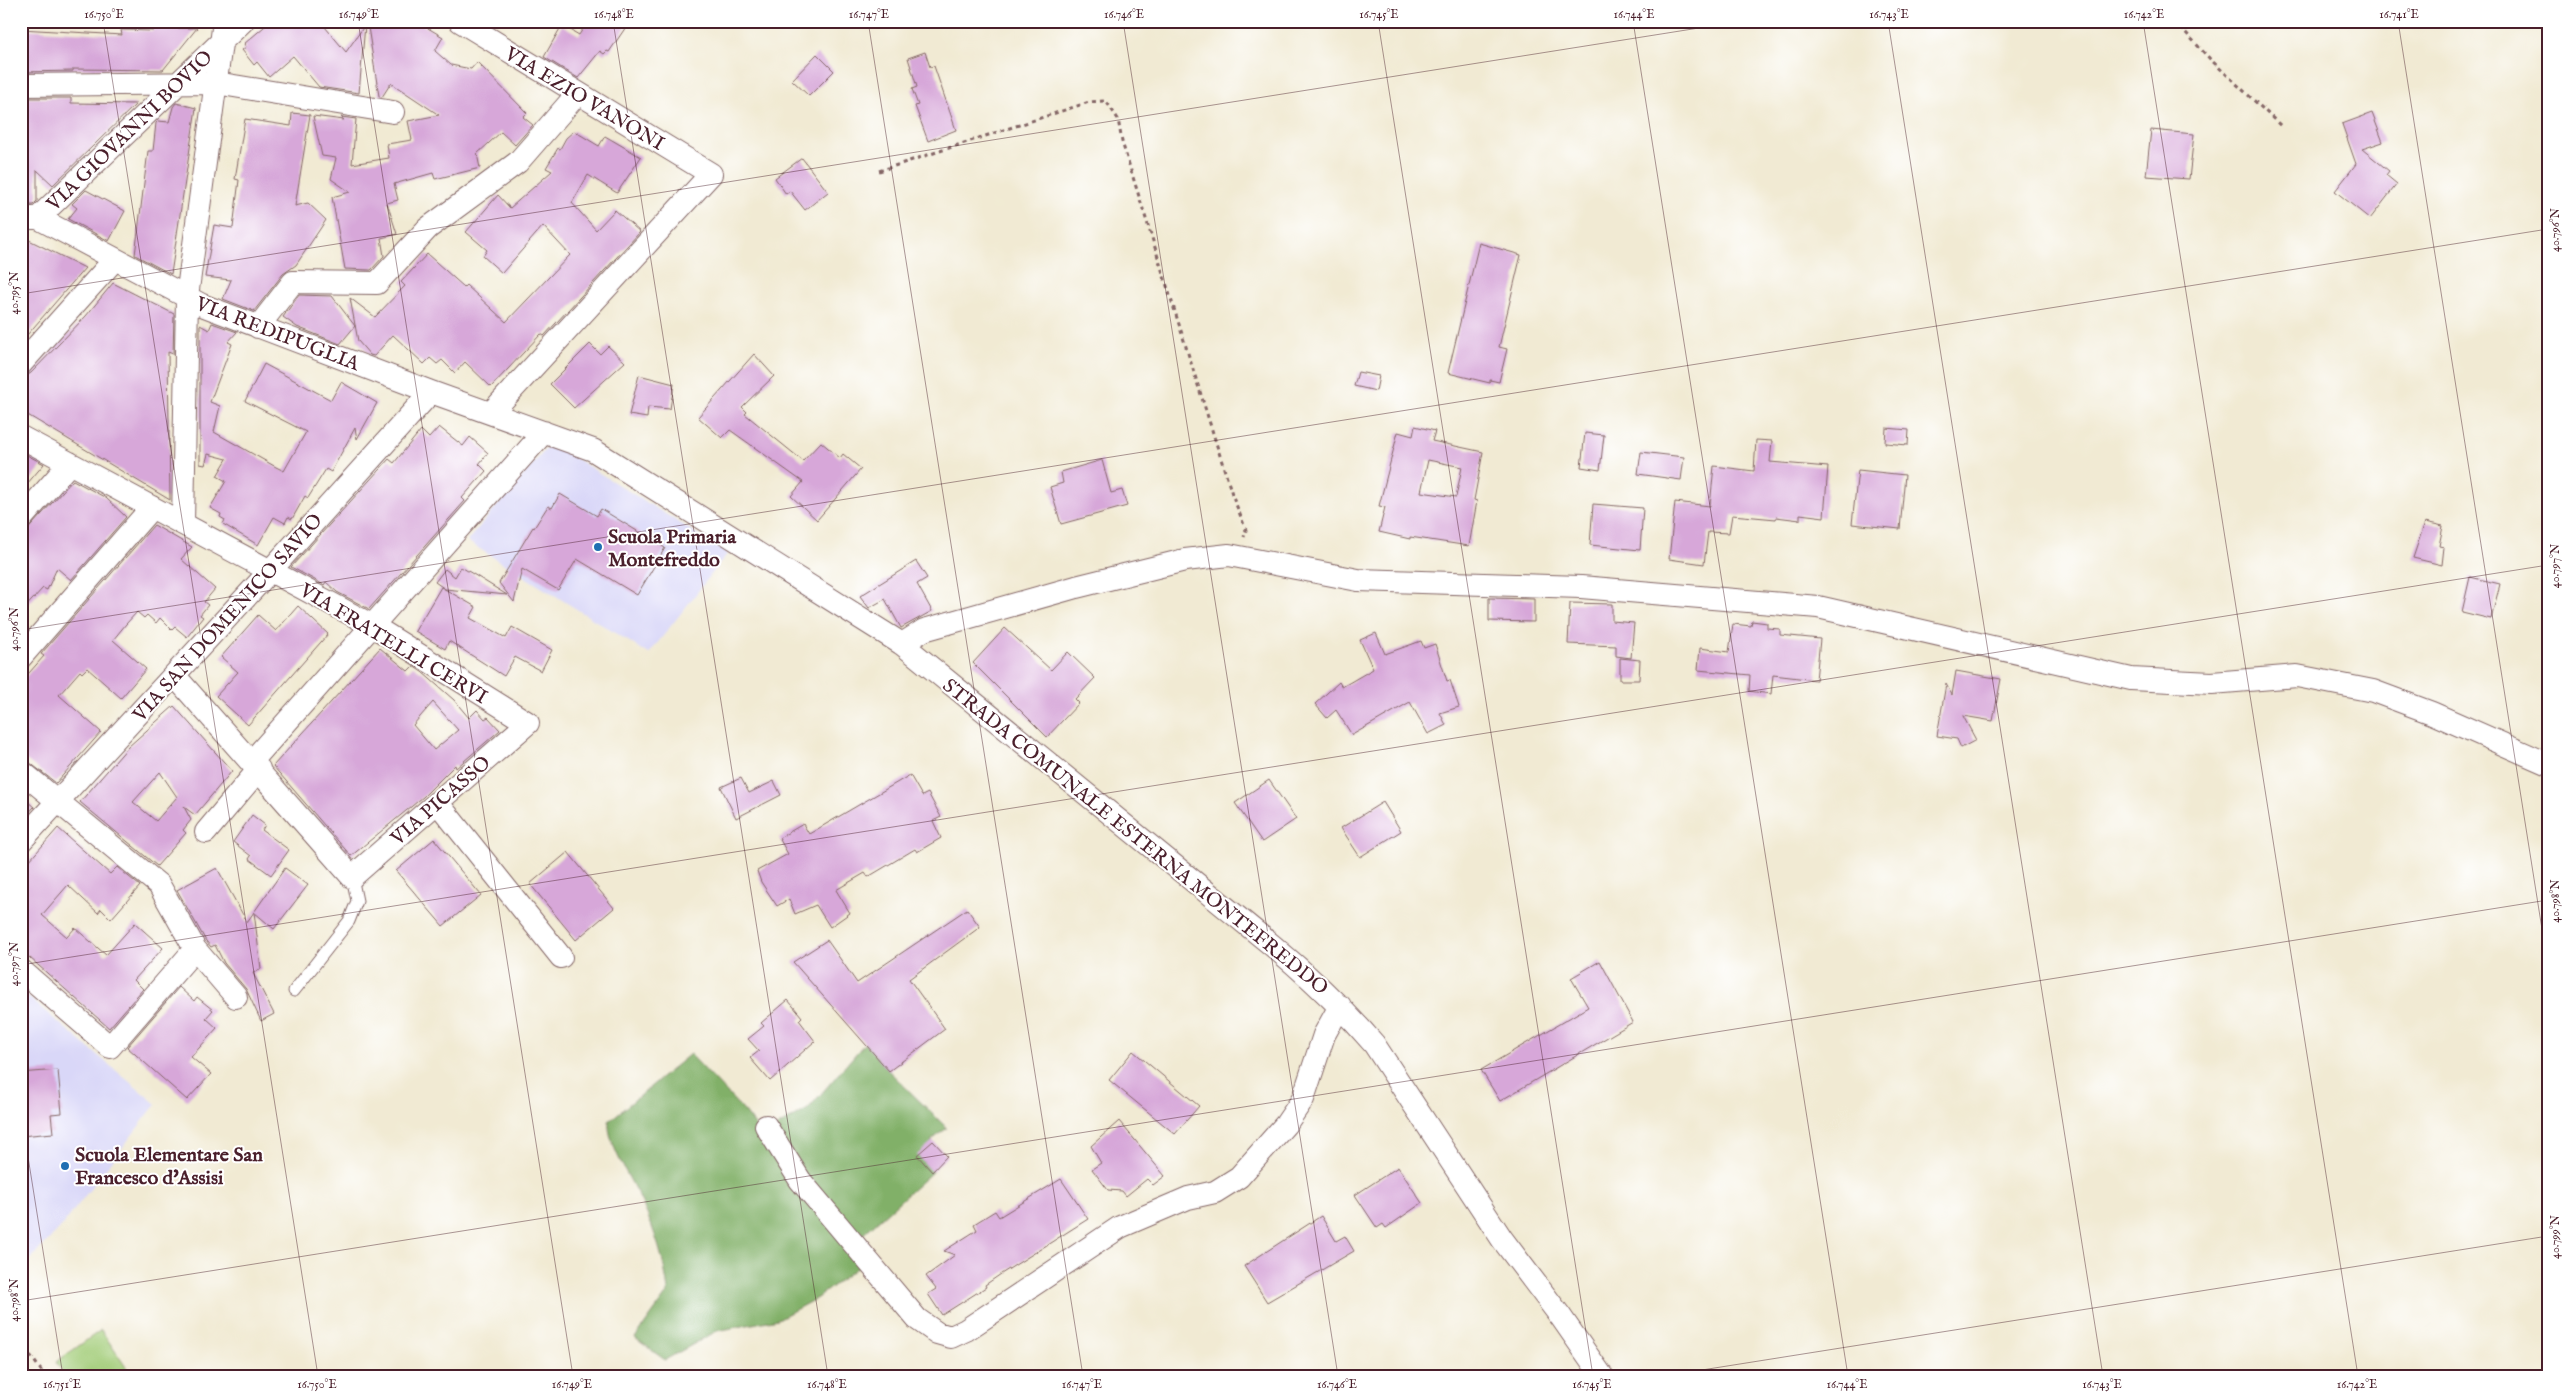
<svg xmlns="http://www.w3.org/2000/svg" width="2569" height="1397" font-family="'IM FELL English',serif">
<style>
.built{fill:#d9d7f8}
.green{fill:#a2cc78;stroke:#767652}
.forest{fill:#81b068;stroke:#66684a}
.building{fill:#d7a7d9;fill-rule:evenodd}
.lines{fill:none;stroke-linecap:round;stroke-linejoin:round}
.service-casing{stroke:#846666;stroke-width:13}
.minor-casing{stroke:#846666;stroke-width:24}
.path{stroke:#846666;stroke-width:3;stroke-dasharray:4 4;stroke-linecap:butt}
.service{stroke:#fff;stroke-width:11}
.minor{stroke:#fff;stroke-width:22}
.ticks{fill:none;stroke:#4a1f2b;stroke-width:1;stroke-opacity:0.45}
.poi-dot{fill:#1f6fb2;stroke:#fff;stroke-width:2}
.labels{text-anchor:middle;stroke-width:4;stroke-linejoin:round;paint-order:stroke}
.street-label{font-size:20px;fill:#4a1f2b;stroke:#fff}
.poi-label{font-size:20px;font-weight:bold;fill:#4a1f2b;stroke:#fff;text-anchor:start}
.neatline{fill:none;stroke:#4a1f2b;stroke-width:2}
.ticks-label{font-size:12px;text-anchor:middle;fill:#4a1f2b}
</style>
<rect width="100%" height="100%" fill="#fff"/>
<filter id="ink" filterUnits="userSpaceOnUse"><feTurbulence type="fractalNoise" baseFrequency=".02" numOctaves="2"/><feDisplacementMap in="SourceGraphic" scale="10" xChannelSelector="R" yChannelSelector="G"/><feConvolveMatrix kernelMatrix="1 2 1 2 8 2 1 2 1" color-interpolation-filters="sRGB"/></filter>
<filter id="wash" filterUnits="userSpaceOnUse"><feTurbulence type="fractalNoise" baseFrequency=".0096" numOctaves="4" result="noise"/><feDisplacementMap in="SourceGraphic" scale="20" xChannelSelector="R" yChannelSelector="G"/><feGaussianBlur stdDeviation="1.12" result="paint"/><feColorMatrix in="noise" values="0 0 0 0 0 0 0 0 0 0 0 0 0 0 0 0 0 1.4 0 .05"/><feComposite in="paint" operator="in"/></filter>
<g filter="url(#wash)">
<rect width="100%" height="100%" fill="#f1ead3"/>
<!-- built -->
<path class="built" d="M 551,443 L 728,553 L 649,654 L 467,541 Z
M 21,991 L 156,1104 L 61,1227 L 21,1269 Z"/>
<!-- green -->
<path class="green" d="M 101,1330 L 132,1376 L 65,1376 L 56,1362 Z"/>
<!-- forest -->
<path class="forest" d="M 865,1043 L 889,1071 L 947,1128 L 932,1140 L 932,1172 L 860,1237 L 864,1262 L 817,1298 L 778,1319 L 717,1331 L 665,1360 L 635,1338 L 668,1292 C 665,1262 655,1231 642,1203 C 633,1183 606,1142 609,1121 L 690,1054 L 745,1112 L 765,1138 L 778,1126 L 808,1109 Z"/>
<g id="blocks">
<!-- building -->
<path class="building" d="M 271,21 L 320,21 L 346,52 L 365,25 L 359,93 L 319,87 L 293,56 L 269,77 L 257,62 L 254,65 L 242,50 L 246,47 L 244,44 Z
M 367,21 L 416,21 L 443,37 L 435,51 L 451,65 L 471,69 L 477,62 L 527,113 L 523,117 L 533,125 L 515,145 L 501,132 L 477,154 L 480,168 L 435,179 L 433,173 L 394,184 L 398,200 L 387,203 L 397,234 L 381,238 L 384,256 L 371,270 L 345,269 L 332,197 L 350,192 L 331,179 L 336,158 L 322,156 L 313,116 L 344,120 L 341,117 L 356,119 L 352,164 L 389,158 L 387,144 L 412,140 L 408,121 L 439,115 L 391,83 L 382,97 L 379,96 Z
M 588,21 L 630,21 L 609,52 L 607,51 L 604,54 L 600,51 L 578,78 L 544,57 L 562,25 L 579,35 Z
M 153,28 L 197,28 L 163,70 L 73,69 L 73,71 L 21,72 L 21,29 L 122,35 L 121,30 L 153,31 Z
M 925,52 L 930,67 L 934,66 L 956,130 L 928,141 L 915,106 L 918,105 L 912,89 L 917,87 L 908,58 Z
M 817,54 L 834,71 L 809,96 L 792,80 Z
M 21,98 L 71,98 L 71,103 L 136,104 L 53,185 L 37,170 L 37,201 L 33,205 L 26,205 L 21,203 Z
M 176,103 L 196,108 L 171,274 L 135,255 L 148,151 L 153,151 L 156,123 L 158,121 L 169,122 L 173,107 Z
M 292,113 L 310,115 L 295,206 L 308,203 L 326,220 L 296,265 L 283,274 L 254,311 L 223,299 L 231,280 L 205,277 L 214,225 L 233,228 L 239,180 L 235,179 L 245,119 L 291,126 Z
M 2372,113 L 2383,142 L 2362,149 L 2389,171 L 2386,175 L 2397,184 L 2370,219 L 2335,191 L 2356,164 L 2342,124 Z
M 2151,130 L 2194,134 L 2189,179 L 2146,176 Z
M 574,131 L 599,146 L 605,136 L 641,157 L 617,193 L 588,175 L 572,203 L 596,230 L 615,210 L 640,232 L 544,336 L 541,334 L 491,387 L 465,362 L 455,373 L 442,360 L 437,364 L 430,358 L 424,364 L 393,335 L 374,356 L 370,355 L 358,341 L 350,298 L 375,317 L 405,286 L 401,282 L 427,254 L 464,287 L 466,285 L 506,322 L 570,255 L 543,226 L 502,273 L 483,256 L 487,250 L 466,232 L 498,195 L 510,208 L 552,171 L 546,168 L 558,148 L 560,149 L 566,138 Z
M 802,158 L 828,192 L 805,210 L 790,191 L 786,194 L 775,178 Z
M 86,190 L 125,211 L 109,241 L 68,219 L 77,208 L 72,204 Z
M 21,236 L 85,268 L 21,342 Z
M 1479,243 L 1521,255 L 1499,347 L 1507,349 L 1499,382 L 1490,380 L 1490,383 L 1448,373 Z
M 113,283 L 174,314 L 173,354 L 168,352 L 170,500 L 21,411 L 21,379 L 31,373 L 86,316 Z
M 299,295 L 332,296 L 355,326 L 340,344 L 297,327 L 283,317 Z
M 212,323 L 237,332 L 228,342 L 232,344 L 210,402 L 220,406 L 214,432 L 276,467 L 284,471 L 306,432 L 245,401 L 264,364 L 331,400 L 341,382 L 377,403 L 357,439 L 355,428 L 331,472 L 326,469 L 308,498 L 305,496 L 292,519 L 288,517 L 285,523 L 274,517 L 258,545 L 223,524 L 225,520 L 220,517 L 221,514 L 210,508 L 226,481 L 217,476 L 227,459 L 208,454 L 205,465 L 200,464 L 200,325 L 209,330 Z
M 590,344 L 600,354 L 608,346 L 625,362 L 574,408 L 550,384 Z
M 754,354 L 774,376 L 742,407 L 747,412 L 745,414 L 803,461 L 821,442 L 840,458 L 843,454 L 861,469 L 817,520 L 791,496 L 803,482 L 730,430 L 722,438 L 698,417 Z
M 1358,372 L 1379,376 L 1376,391 L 1354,386 Z
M 639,375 L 674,384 L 670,409 L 648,407 L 647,418 L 629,415 Z
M 1415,426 L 1435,431 L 1432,441 L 1483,452 L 1474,500 L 1477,501 L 1469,546 L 1410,537 L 1410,539 L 1379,532 L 1385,507 L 1379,506 L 1398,432 L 1413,436 ZM 1428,460 L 1462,467 L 1456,497 L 1421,492 Z
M 439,427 L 463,446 L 470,437 L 488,453 L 479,464 L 486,471 L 462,498 L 465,501 L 369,609 L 337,592 L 326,582 L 324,585 L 291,567 L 389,459 L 394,463 L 421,430 L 429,438 Z
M 1886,428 L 1909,430 L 1908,445 L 1885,443 Z
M 1585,433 L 1604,435 L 1600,470 L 1581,467 Z
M 1756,440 L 1772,441 L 1770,462 L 1828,467 L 1824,517 L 1800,514 L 1800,520 L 1776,517 L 1776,519 L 1732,515 L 1729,533 L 1708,532 L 1704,564 L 1669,559 L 1675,502 L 1710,506 L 1714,466 L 1754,471 Z
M 21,452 L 44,464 L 21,491 Z
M 1641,452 L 1684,457 L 1681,480 L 1638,474 Z
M 1102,460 L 1111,493 L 1122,490 L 1127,506 L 1061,524 L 1050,487 L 1063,483 L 1061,472 Z
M 1858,470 L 1905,475 L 1900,529 L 1852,524 Z
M 73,480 L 106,498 L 126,517 L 71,580 L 57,568 L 47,590 L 43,588 L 21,612 L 21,537 Z
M 560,494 L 597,516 L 601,509 L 665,548 L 637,595 L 577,559 L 558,590 L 522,569 L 514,602 L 499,583 L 533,527 L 534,528 L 548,506 L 552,508 Z
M 1593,504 L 1643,508 L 1640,550 L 1590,545 Z
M 2425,522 L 2443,526 L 2439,546 L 2444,547 L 2442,565 L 2413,558 Z
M 154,525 L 192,547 L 181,559 L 215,589 L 204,602 L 208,605 L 200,615 L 203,617 L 187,637 L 175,627 L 172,630 L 160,618 L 156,623 L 147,615 L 144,618 L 137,612 L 126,624 L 113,640 L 146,669 L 121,698 L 87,668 L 82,673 L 80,671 L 59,695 L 101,732 L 56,783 L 21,756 L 21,682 L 44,656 L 41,654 Z
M 916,561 L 927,578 L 917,584 L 932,611 L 901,628 L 885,599 L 869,608 L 860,596 Z
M 461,567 L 473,574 L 507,595 L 445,589 L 435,582 L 445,569 L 455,577 Z
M 2470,577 L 2500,584 L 2491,619 L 2462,612 Z
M 441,587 L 476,607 L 470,618 L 506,638 L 512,627 L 552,650 L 541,671 L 515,657 L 504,676 L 449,641 L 445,649 L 415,631 Z
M 1489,598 L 1534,599 L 1534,622 L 1489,621 Z
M 1570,603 L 1612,604 L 1612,621 L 1634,623 L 1631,658 L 1616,656 L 1616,646 L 1568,644 Z
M 298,606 L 328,634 L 248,725 L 216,696 L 238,672 L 221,657 L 258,615 L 276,631 Z
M 1752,621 L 1767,623 L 1767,628 L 1780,629 L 1780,635 L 1820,639 L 1816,680 L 1773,675 L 1771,694 L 1749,691 L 1750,675 L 1698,670 L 1700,648 L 1729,652 L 1733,624 L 1751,626 Z
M 1005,628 L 1051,670 L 1068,652 L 1095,678 L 1075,699 L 1079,703 L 1047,737 L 973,663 Z
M 1376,633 L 1385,654 L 1421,641 L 1424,648 L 1435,644 L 1447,681 L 1450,680 L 1459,707 L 1440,713 L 1446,725 L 1428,734 L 1410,702 L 1352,735 L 1336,710 L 1327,718 L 1315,704 L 1339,682 L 1342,687 L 1373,669 L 1360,640 Z
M 380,648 L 408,671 L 413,666 L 422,672 L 454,700 L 469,718 L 477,710 L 485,719 L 488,717 L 500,730 L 456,768 L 455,765 L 423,797 L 351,856 L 273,766 ZM 433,702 L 458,730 L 434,750 L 413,725 Z
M 1620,658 L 1640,660 L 1639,680 L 1620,680 Z
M 1956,671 L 2001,679 L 1993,721 L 1963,716 L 1976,740 L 1961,748 L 1957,739 L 1937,736 L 1946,684 L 1952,695 Z
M 174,706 L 232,771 L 195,815 L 184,807 L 191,820 L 183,830 L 186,833 L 157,866 L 80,802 L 128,747 ZM 160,772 L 177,797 L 156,821 L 133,802 Z
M 910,775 L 922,796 L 928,793 L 941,817 L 933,821 L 941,838 L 917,852 L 915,849 L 868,877 L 865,873 L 836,890 L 850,913 L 830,927 L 816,905 L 795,914 L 789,899 L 777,906 L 761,882 L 757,871 L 788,854 L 779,838 L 803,824 L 809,834 Z
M 741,778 L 749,793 L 774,781 L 781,795 L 736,818 L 721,787 Z
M 1269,780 L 1296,819 L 1262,842 L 1235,803 Z
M 21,796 L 34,807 L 21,821 Z
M 1383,802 L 1401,831 L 1360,857 L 1341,828 Z
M 252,815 L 265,825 L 262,830 L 289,850 L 271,875 L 249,859 L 251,856 L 233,842 Z
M 58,828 L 110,874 L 117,867 L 140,886 L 111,919 L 101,909 L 98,913 L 68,885 L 42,915 L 67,937 L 75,928 L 106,955 L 135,923 L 163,948 L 134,980 L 143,989 L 109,1028 L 21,950 L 21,870 Z
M 434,839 L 481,895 L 443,926 L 396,871 Z
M 568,852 L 614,908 L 576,940 L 530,884 Z
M 217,868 L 247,922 L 285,868 L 308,885 L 274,929 L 254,912 L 261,969 L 253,973 L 274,1014 L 261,1021 L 246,989 L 224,963 L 215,945 L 211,947 L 206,941 L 177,890 Z
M 967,909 L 980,927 L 909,979 L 945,1029 L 889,1071 L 793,962 L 827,940 L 857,983 Z
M 1600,961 L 1633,1022 L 1500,1101 L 1481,1070 L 1588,1007 L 1571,978 Z
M 179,987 L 194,1001 L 197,997 L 213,1010 L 206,1018 L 217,1028 L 191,1057 L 211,1074 L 187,1100 L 127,1047 Z
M 788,1000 L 802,1017 L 799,1020 L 815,1041 L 770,1081 L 750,1058 L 759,1051 L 748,1039 L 764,1026 L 761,1023 Z
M 1133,1051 L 1199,1106 L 1175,1134 L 1109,1080 Z
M 58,1070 L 62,1113 L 51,1114 L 53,1133 L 21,1136 L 21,1073 Z
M 1119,1121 L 1165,1176 L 1153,1185 L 1147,1179 L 1126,1196 L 1122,1191 L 1108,1190 L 1092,1169 L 1101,1163 L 1091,1146 Z
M 933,1141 L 947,1156 L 932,1172 L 917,1155 Z
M 1398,1167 L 1422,1203 L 1386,1228 L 1383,1224 L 1377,1228 L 1355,1195 Z
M 1061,1179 L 1088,1219 L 1001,1274 L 985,1285 L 986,1287 L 942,1315 L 928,1294 L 936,1289 L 926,1276 L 955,1255 L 944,1251 L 977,1230 L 974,1224 L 995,1211 L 999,1217 Z
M 1321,1216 L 1336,1241 L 1345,1236 L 1354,1251 L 1267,1302 L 1244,1266 Z"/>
</g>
</g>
<g filter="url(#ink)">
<use href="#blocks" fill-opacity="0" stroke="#846666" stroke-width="1"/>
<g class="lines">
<defs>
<path id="service" d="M 294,991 L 349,921 L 357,901 L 352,877"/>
<path id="minor" d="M 460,21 L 711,174 L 491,413
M 21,85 L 216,83 L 393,112
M 21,218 L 38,218 L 202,305 L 431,392 L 593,450 L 902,644 L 1273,946 C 1310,977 1343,1008 1374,1044 L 1502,1239 L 1561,1317 L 1602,1376
M 38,218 L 243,21
M 258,327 L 293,282 L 377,283 L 428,228 L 518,162 L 578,93
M 21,364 L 115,259
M 21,437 L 373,626 L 528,723 L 352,877 L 174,675
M 21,519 L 70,463
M 183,524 L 187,297 L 224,21
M 902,644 L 924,630 L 1076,587 L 1185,560 L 1229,555 L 1358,580 L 1581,587 L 1818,607 L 2131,679 L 2212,683 L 2297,676 L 2373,691 L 2432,713 L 2548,764
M 21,657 L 152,507
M 252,761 L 544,432
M 21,771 L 159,885 L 195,949 L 236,997
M 437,802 L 561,957
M 206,832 L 259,769
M 21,841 L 270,571 L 431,392
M 21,970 L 110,1047 L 195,949
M 766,1126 L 800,1180 L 917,1319 L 937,1333 L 951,1337 L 966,1330 L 1120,1227 L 1188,1198 L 1215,1192 L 1239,1177 L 1286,1124 L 1303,1099 L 1324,1035 L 1340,1006"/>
</defs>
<!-- service casing -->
<use href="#service" class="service-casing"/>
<!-- minor casing -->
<use href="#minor" class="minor-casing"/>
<!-- path -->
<path class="path" d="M 2175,21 L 2210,59 L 2282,127
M 879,171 L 1089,102 L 1106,101 L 1118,119 L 1122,142 L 1232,494 L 1246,530 L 1244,537
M 21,1342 L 45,1376"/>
<!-- service -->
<use href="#service" class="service"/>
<!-- minor -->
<use href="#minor" class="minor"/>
</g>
</g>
<!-- ticks -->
<path class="ticks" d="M 103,21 L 318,1376M 358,21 L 573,1376M 613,21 L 828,1376M 868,21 L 1083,1376M 1123,21 L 1338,1376M 1378,21 L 1593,1376M 1633,21 L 1848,1376M 1888,21 L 2103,1376M 2143,21 L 2358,1376M 2398,21 L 2548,967M 21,294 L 1743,21M 21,630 L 2548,229M 21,965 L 2548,565M 21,1113 L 63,1376M 21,1301 L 2548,900M 1664,1376 L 2548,1236"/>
<!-- markers -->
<g class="poi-dot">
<circle cx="598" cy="547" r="5"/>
<circle cx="65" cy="1166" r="5"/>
</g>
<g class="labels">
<!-- street labels -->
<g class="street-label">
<text transform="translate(585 98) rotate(31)" y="7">VIA EZIO VANONI</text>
<text transform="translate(129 130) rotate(-44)" y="7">VIA GIOVANNI BOVIO</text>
<text transform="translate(278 333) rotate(21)" y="7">VIA REDIPUGLIA</text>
<text transform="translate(227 617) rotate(-48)" y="7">VIA SAN DOMENICO SAVIO</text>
<text transform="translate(394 643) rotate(31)" y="7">VIA FRATELLI CERVI</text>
<text transform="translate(440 800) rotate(-41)" y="7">VIA PICASSO</text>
<text transform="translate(1136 836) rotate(39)" y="7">STRADA COMUNALE ESTERNA MONTEFREDDO</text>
</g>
<!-- poi labels -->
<g class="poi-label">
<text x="608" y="543">Scuola Primaria<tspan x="608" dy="23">Montefreddo</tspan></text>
<text x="75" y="1161">Scuola Elementare San<tspan x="75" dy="23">Francesco d'Assisi</tspan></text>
</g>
</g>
<!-- margin -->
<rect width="2569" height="1397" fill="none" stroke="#fff" stroke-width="55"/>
<rect x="28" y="28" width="2514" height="1342" class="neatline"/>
<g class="ticks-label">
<text x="104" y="18">16.750°E</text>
<text x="359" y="18">16.749°E</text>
<text x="614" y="18">16.748°E</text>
<text x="869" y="18">16.747°E</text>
<text x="1124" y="18">16.746°E</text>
<text x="1379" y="18">16.745°E</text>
<text x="1634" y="18">16.744°E</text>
<text x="1889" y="18">16.743°E</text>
<text x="2144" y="18">16.742°E</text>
<text x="2399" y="18">16.741°E</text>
<text transform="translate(2555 230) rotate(-90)" y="4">40.796°N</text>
<text transform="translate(14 293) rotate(-90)" y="4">40.795°N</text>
<text transform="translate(2555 566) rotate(-90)" y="4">40.797°N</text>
<text transform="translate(14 629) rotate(-90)" y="4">40.796°N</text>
<text transform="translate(2555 901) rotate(-90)" y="4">40.798°N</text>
<text transform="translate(14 964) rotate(-90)" y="4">40.797°N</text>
<text transform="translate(2555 1237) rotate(-90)" y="4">40.799°N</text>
<text transform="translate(14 1300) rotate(-90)" y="4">40.798°N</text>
<text x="62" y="1388">16.751°E</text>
<text x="317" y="1388">16.750°E</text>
<text x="572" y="1388">16.749°E</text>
<text x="827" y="1388">16.748°E</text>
<text x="1082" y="1388">16.747°E</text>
<text x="1337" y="1388">16.746°E</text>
<text x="1592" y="1388">16.745°E</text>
<text x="1847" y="1388">16.744°E</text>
<text x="2102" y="1388">16.743°E</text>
<text x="2357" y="1388">16.742°E</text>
</g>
</svg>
